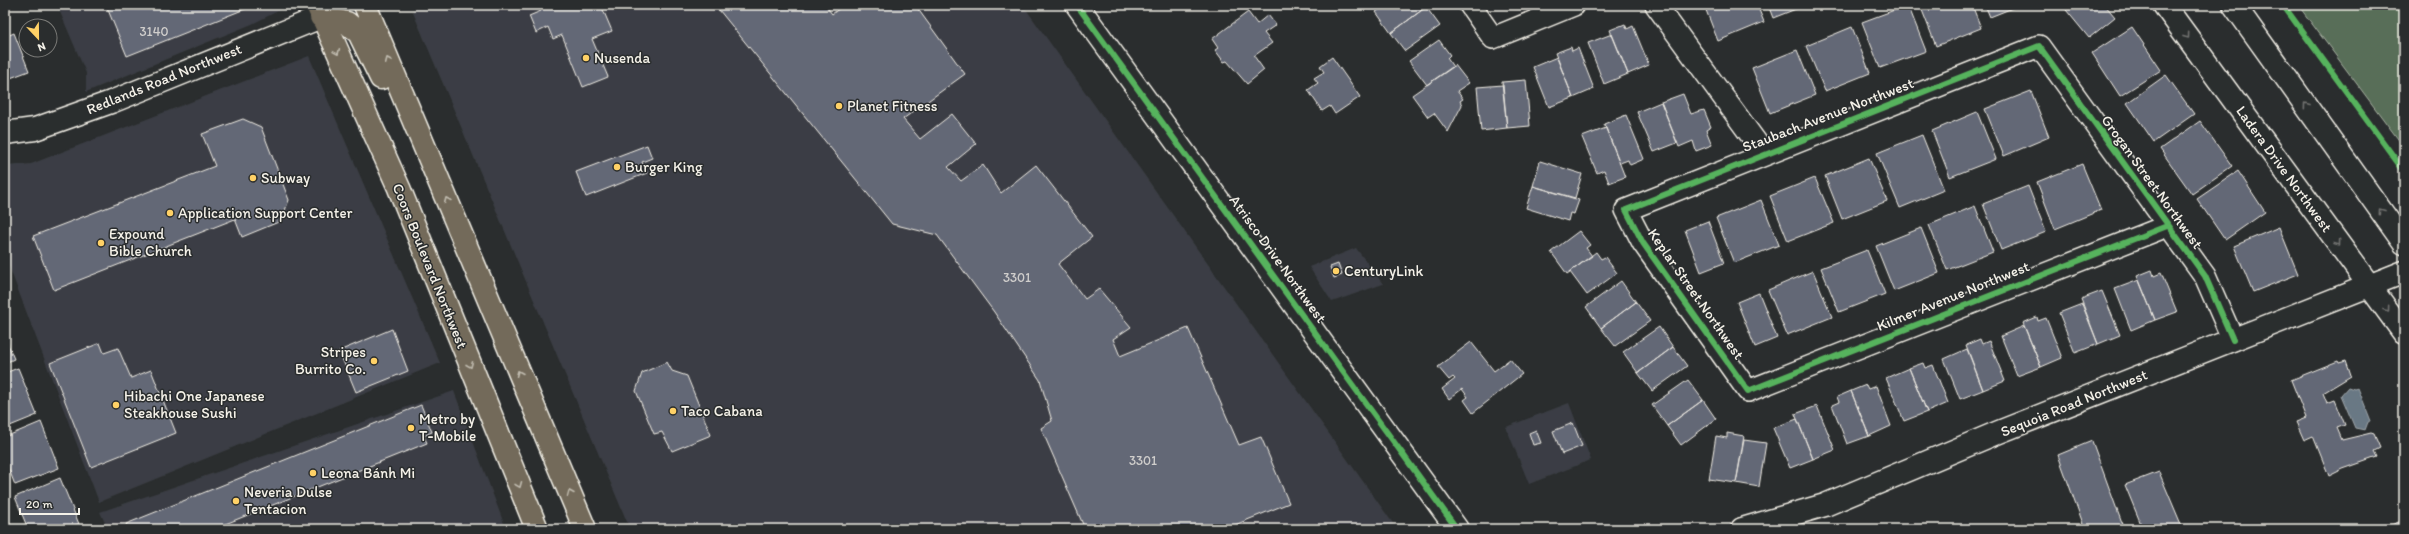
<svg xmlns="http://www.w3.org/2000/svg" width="2409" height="534" font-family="Itim,sans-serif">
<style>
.built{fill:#3b3e44}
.green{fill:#596e59;stroke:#a6b0a0}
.water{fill:#697884;stroke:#a1a8ac}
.building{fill:#646776;stroke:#f4f1e8}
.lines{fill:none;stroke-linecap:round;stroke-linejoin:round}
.minor-casing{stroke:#f4f1e8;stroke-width:24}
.tertiary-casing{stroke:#f4f1e8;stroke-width:25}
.primary-casing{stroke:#f4f1e8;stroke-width:25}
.minor{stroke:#2a2d2e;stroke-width:21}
.tertiary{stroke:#2a2d2e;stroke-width:22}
.primary{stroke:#736b5a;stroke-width:22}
.cycleway-casing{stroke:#2a2d2e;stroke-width:8}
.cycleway{stroke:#56b35d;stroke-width:6}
.oneway{stroke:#71726f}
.oneway2{stroke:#c0bbaf}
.poi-dot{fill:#ffd166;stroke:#2a2d2e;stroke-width:1.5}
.labels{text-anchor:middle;stroke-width:3;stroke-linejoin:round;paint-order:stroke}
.number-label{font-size:13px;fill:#d0cecc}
.poi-label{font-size:15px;fill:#f4f1e8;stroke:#2a2d2e;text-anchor:start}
.street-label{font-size:15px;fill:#f4f1e8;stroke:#2a2d2e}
</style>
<rect width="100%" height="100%" fill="#2a2d2e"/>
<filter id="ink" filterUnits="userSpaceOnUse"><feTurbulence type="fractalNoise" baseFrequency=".025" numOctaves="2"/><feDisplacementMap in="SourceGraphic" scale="8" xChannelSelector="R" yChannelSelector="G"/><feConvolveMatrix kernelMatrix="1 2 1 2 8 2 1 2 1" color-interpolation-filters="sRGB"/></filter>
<g filter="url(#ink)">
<!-- built -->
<path class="built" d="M 57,5 L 282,5 L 278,11 L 252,24 L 86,92 L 86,73 Z
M 424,5 L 1023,5 L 1397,529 L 630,529 L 412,10 Z
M 309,56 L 440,363 L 99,502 L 5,256 L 5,166 L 31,164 Z
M 1356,248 L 1383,284 L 1332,302 L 1309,267 Z
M 454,391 L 506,529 L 108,529 L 100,512 Z
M 1569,403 L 1591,460 L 1529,484 L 1506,427 Z"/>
<!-- green -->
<path class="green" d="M 2298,5 L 2404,5 L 2404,147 Z"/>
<!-- water -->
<path class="water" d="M 2348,387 L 2354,389 L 2358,388 L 2371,421 L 2368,422 L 2365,430 L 2355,428 L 2341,395 Z"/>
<!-- building -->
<path class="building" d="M 106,5 L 255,5 L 127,56 Z
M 538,5 L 601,5 L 612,31 L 592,39 L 608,77 L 583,87 L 562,35 L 553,39 L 548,27 L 536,33 L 529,16 L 541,11 Z
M 715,5 L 825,5 L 832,14 L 844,5 L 915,5 L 965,74 L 903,119 L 920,139 L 952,114 L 976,144 L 948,167 L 961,181 L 983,165 L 1001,193 L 1036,165 L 1092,237 L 1058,264 L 1085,299 L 1099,289 L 1131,327 L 1113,339 L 1120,356 L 1188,328 L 1239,445 L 1261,437 L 1289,503 L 1225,529 L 1085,529 L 1041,428 L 1052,421 L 1040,380 L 994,312 L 937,235 L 892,224 Z
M 1385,5 L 1425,5 L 1426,7 L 1391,33 L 1376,12 Z
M 1704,5 L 1757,5 L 1764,22 L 1718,41 Z
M 1768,5 L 1806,5 L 1773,18 Z
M 1908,5 L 1926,51 L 1880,68 L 1862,22 Z
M 1920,5 L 1972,5 L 1981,28 L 1936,46 Z
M 1985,5 L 2020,5 L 1990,17 Z
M 2062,5 L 2105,5 L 2115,17 L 2089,38 Z
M 1426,7 L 1440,26 L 1405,51 L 1391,33 Z
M 1248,12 L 1257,24 L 1268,15 L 1276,25 L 1264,33 L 1272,43 L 1254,56 L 1264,70 L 1247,84 L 1227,61 L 1224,62 L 1215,50 L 1218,48 L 1212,39 Z
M 1625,24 L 1627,29 L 1633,26 L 1649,65 L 1628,74 L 1610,30 Z
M 1852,27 L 1870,73 L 1825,91 L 1806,46 Z
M 2132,27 L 2161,70 L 2120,96 L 2092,53 Z
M 14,33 L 29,71 L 5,80 L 5,37 Z
M 1612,34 L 1628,74 L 1604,84 L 1588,43 Z
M 1439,40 L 1450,55 L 1447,58 L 1453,67 L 1427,85 L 1409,61 Z
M 1571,47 L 1572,51 L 1578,48 L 1594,89 L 1573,98 L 1555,53 Z
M 1797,50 L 1815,95 L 1770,113 L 1752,68 Z
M 1332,57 L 1360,97 L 1335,114 L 1330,106 L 1322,111 L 1308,90 L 1318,83 L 1314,78 L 1324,72 L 1320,66 Z
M 1557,57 L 1573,98 L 1549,107 L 1533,67 Z
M 1455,65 L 1469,83 L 1457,91 L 1463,99 L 1460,101 L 1462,105 L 1448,132 L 1434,113 L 1428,117 L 1412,95 Z
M 2166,75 L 2194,114 L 2154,142 L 2127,103 Z
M 1526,80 L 1530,126 L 1507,128 L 1502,82 Z
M 1503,85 L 1507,128 L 1481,131 L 1477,87 Z
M 2031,91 L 2049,137 L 2004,156 L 1985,109 Z
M 1683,94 L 1691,114 L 1704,110 L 1711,127 L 1706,130 L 1712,145 L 1696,151 L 1693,141 L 1679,147 L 1661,102 Z
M 1661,102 L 1677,143 L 1654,152 L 1637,112 Z
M 1977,112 L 1996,159 L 1950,177 L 1932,131 Z
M 1626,115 L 1644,159 L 1630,165 L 1628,160 L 1620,163 L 1604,124 Z
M 243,119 L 261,127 L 289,200 L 281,221 L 242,237 L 235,219 L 54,290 L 33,236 L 215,166 L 202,134 Z
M 2200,121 L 2232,166 L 2192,194 L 2160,149 Z
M 1606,128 L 1625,177 L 1609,183 L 1604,170 L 1597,173 L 1582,137 Z
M 1922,135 L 1944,190 L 1900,208 L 1877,153 Z
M 647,145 L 652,158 L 642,162 L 647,173 L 586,197 L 576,172 Z
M 1869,158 L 1887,201 L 1842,219 L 1825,176 Z
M 1540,161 L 1582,174 L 1575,198 L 1533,186 Z
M 2082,164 L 2101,210 L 2055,229 L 2037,182 Z
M 2238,171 L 2265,212 L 2225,240 L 2197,199 Z
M 1815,178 L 1834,223 L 1788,241 L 1770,196 Z
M 1533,186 L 1579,200 L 1574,214 L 1570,213 L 1568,221 L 1526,208 Z
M 2028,186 L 2046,232 L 2001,250 L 1983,204 Z
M 1761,200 L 1779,245 L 1734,263 L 1716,218 Z
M 1975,206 L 1993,252 L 1947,270 L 1929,225 Z
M 1708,221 L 1724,263 L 1701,272 L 1685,230 Z
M 2279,227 L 2298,274 L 2253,292 L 2234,246 Z
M 1921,228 L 1939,273 L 1894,291 L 1876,246 Z
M 1579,231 L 1590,245 L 1586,248 L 1592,256 L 1567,274 L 1551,252 Z
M 1867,250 L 1885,294 L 1839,312 L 1821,268 Z
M 1596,252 L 1601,259 L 1605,257 L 1617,273 L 1587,295 L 1570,272 Z
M 1338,264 L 1342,275 L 1334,278 L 1330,267 Z
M 2152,270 L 2154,276 L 2161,273 L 2177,312 L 2155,320 L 2137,276 Z
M 1813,271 L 1832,317 L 1787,335 L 1768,290 Z
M 2139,280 L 2155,320 L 2131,330 L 2115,289 Z
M 1621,281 L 1636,302 L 1601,328 L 1586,307 Z
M 2102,291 L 2120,335 L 2098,344 L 2081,299 Z
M 1759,293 L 1777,338 L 1755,347 L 1737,302 Z
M 1636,302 L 1650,321 L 1615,346 L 1601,328 Z
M 2082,304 L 2098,344 L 2075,353 L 2059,313 Z
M 2037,317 L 2038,321 L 2046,318 L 2062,358 L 2041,367 L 2023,323 Z
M 2024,326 L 2041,367 L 2017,376 L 2001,336 Z
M 1659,327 L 1673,347 L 1638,373 L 1623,352 Z
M 392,329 L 408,371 L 356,392 L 339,351 Z
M 5,337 L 14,359 L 5,363 Z
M 1980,339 L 1982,344 L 1989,341 L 2005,381 L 1983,390 L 1966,345 Z
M 1471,342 L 1494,371 L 1510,359 L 1522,374 L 1473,413 L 1464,400 L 1468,397 L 1462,389 L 1449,399 L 1442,389 L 1455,379 L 1453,377 L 1449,380 L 1438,367 Z
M 100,343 L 104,353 L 118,348 L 131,378 L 151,370 L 176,433 L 91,467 L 50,363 Z
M 1673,347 L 1687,366 L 1652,391 L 1638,373 Z
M 1967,349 L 1983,390 L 1960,399 L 1944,359 Z
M 2338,361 L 2339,363 L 2346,361 L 2351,376 L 2323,393 L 2327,403 L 2335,400 L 2345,425 L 2337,428 L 2342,440 L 2371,433 L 2374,434 L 2380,448 L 2374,451 L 2377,457 L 2343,469 L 2329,476 L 2313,436 L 2304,440 L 2296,422 L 2306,418 L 2291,380 Z
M 667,362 L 672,371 L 687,376 L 711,435 L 672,451 L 662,432 L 654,434 L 636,391 L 642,373 Z
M 1923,363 L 1925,368 L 1933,365 L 1948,403 L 1927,412 L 1909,368 Z
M 18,368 L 37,415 L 5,428 L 5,373 Z
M 1909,368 L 1927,412 L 1904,421 L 1886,378 Z
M 1688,380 L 1703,400 L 1667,426 L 1652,405 Z
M 1866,385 L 1868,389 L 1876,386 L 1891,426 L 1869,436 L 1851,391 Z
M 1851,391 L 1869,436 L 1847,444 L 1832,405 L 1839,402 L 1837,397 Z
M 1703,400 L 1716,419 L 1681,445 L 1667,426 Z
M 421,405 L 432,432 L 424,436 L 427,443 L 213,529 L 128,529 L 126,524 Z
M 1817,406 L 1835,450 L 1813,459 L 1795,414 Z
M 1797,419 L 1813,459 L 1790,468 L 1773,428 Z
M 41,422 L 59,468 L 15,485 L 5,459 L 5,437 Z
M 1573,423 L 1582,446 L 1562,454 L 1553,431 Z
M 1536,430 L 1541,443 L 1533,445 L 1529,433 Z
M 1727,433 L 1744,436 L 1736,483 L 1709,479 L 1716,436 L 1727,438 Z
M 1744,440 L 1766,443 L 1759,487 L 1736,483 Z
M 2092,441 L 2124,529 L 2085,529 L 2058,455 Z
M 2159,472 L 2183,529 L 2143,529 L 2125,485 Z
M 60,478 L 79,524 L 65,529 L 28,529 L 15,497 Z
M 2404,520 L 2404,529 L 2387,529 L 2386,527 Z"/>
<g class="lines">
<defs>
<path id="minor" d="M 1470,5 L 1493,38 L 1574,5
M 1656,5 L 1764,153
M 2167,226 L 1748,391 L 1643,243 L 1626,210 L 2039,46 L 2205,276 L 2233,340"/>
<path id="tertiary" d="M 1077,5 L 1457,529
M 2164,5 L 2404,333
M 2234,5 L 2404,243
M 5,133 L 35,129 L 111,102 L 321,17
M 1742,529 L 1825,505 L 1999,432 L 2404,272"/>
<path id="primary" d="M 317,5 L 399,188 L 537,529
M 365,5 L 585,529
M 321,17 L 347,23 L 359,33 L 381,78"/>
</defs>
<!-- minor casing -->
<use href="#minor" class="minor-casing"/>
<!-- tertiary casing -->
<use href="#tertiary" class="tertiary-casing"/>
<!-- primary casing -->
<use href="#primary" class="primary-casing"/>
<!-- minor -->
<use href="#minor" class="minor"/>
<!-- tertiary -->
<use href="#tertiary" class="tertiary"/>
<!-- primary -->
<use href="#primary" class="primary"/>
<defs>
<path id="cycleway" d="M 1077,5 L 1457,529
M 2283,5 L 2404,171
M 2167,226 L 1748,391 L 1643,243 L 1626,210 L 2039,46 L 2205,276 L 2233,340"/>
</defs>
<!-- cycleway casing -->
<use href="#cycleway" class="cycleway-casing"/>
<!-- cycleway -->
<use href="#cycleway" class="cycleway"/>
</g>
<!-- one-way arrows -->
<defs><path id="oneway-chevron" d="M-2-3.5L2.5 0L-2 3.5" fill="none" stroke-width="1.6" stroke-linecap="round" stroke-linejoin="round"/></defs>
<g class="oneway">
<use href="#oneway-chevron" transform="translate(2187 36) rotate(54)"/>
<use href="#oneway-chevron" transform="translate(2306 105) rotate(-126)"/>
<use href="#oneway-chevron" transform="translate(2381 211) rotate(-126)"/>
<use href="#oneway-chevron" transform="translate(2338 243) rotate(54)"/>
<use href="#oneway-chevron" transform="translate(2387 309) rotate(54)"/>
</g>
<g class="oneway2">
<use href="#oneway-chevron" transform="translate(337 52) rotate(66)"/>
<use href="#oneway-chevron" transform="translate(388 60) rotate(-113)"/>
<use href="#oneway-chevron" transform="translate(447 200) rotate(-113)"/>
<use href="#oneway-chevron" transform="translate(470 365) rotate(68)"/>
<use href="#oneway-chevron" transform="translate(519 373) rotate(-113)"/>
<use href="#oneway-chevron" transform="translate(519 485) rotate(68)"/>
<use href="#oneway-chevron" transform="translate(570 493) rotate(-113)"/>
</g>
</g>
<!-- markers -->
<g class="poi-dot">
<circle cx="586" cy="58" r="4"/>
<circle cx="839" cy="106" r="4"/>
<circle cx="617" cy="167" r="4"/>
<circle cx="253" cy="178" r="4"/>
<circle cx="170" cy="213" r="4"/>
<circle cx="101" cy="243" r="4"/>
<circle cx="1336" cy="271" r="4"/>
<circle cx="374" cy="361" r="4"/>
<circle cx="116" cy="405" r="4"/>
<circle cx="673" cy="411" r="4"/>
<circle cx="411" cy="428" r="4"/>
<circle cx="313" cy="473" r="4"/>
<circle cx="236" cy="501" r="4"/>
</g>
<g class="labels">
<!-- number labels -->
<g class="number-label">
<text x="154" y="36">3140</text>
<text x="1017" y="282">3301</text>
<text x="1143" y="465">3301</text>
</g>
<!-- poi labels -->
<g class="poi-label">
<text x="594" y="63">Nusenda</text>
<text x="847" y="111">Planet Fitness</text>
<text x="625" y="172">Burger King</text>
<text x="261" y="183">Subway</text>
<text x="178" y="218">Application Support Center</text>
<text x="109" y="239">Expound<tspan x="109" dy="17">Bible Church</tspan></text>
<text x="1344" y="276">CenturyLink</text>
<text x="366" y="357" text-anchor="end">Stripes<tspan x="366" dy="17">Burrito Co.</tspan></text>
<text x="124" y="401">Hibachi One Japanese<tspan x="124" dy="17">Steakhouse Sushi</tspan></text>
<text x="681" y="416">Taco Cabana</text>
<text x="419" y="424">Metro by<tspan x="419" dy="17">T-Mobile</tspan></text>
<text x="321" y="478">Leona Bánh Mi</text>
<text x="244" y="497">Neveria Dulse<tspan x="244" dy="17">Tentacion</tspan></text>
</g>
<!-- street labels -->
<g class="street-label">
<text transform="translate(164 79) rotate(-22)" y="5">Redlands Road Northwest</text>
<text transform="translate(1828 115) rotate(-21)" y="5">Staubach Avenue Northwest</text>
<text transform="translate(2284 169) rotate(54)" y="5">Ladera Drive Northwest</text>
<text transform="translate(2152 182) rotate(54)" y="5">Grogan Street Northwest</text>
<text transform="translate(1278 259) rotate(54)" y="5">Atrisco Drive Northwest</text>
<text transform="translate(430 266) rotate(68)" y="5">Coors Boulevard Northwest</text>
<text transform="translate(1696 294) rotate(55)" y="5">Keplar Street Northwest</text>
<text transform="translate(1953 296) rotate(-22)" y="5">Kilmer Avenue Northwest</text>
<text transform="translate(2074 403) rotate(-22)" y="5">Sequoia Road Northwest</text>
</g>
</g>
<!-- margin -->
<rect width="2409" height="534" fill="none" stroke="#2a2d2e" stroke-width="20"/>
<rect x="10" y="10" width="2389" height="514" fill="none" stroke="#f4f1e8" stroke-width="1.5" filter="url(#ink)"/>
<!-- north arrow -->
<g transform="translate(38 38) rotate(158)"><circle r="19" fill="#2a2d2e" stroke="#7b7b78"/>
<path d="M0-3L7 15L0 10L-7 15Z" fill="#ffd166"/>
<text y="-6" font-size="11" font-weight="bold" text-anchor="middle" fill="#f4f1e8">N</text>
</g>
<!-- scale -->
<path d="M20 508v6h59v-6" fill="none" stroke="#f4f1e8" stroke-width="2"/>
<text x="26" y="508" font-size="12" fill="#f4f1e8" stroke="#2a2d2e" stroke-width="3" paint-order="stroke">20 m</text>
</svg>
